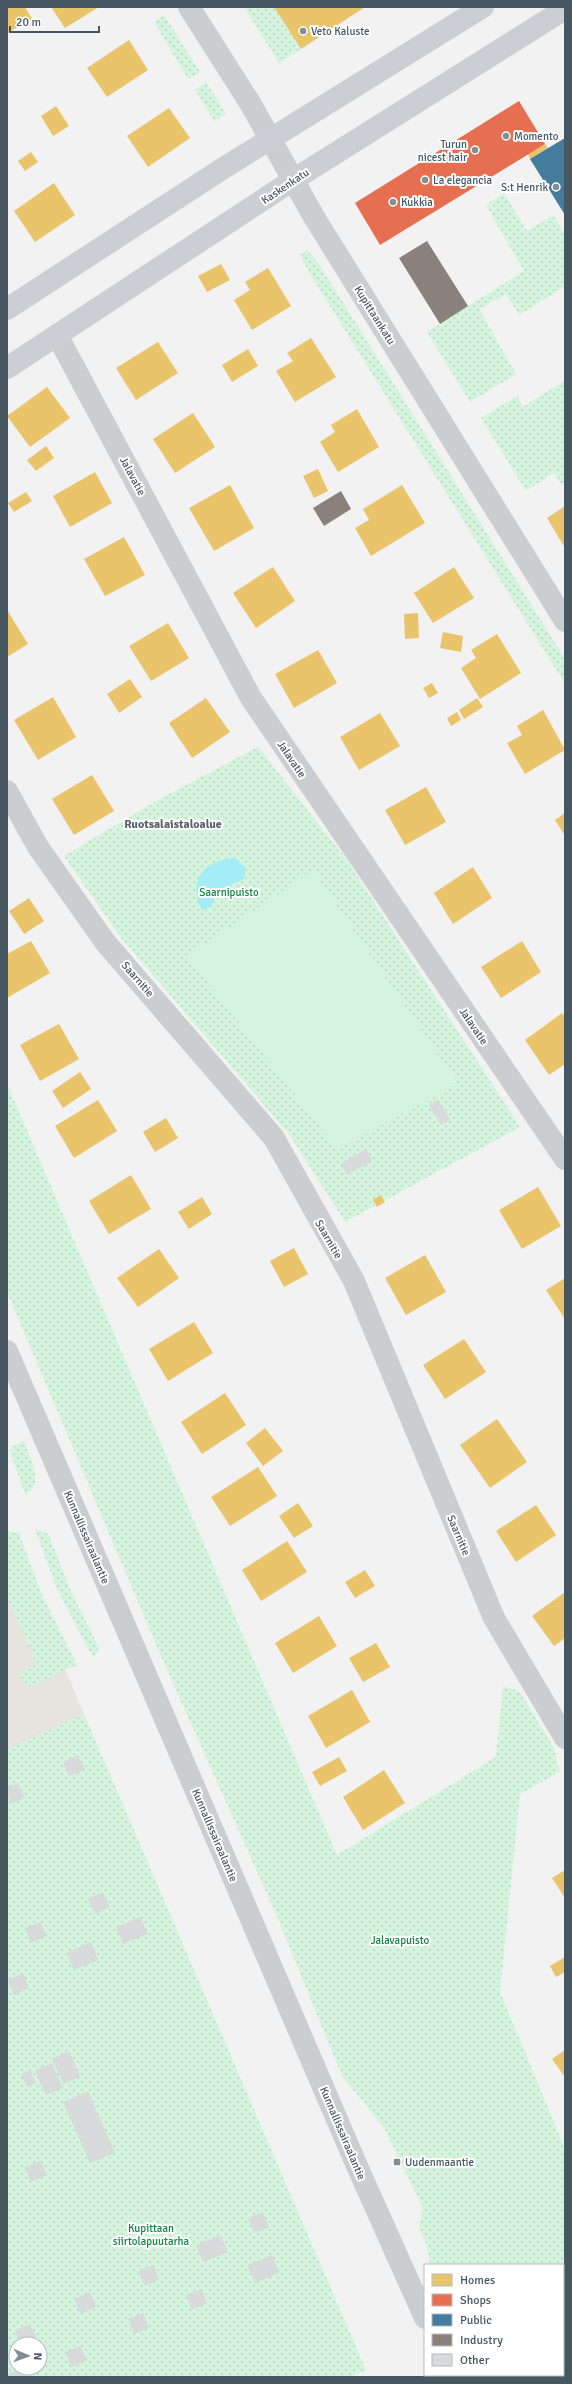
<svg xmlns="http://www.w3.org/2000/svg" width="572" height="2384" font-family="Signika,sans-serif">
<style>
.commercial{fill:#e7e4e0}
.grass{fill:url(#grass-dots);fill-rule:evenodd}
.garden{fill:#d4f4dd}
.water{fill:#a4ecf6}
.homes{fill:#e9c46a}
.shops{fill:#e76f51}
.public{fill:#457b9d}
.industry{fill:#8a817c}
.building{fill:#d8dadb}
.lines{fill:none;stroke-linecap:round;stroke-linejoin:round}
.minor{stroke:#cbced1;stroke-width:22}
.tertiary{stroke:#cbced1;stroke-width:22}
.secondary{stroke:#cbcfd3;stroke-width:22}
.poi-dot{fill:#828d94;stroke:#fff;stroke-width:1.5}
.labels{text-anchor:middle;stroke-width:4;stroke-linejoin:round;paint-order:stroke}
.poi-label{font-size:11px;fill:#465761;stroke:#fff;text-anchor:start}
.street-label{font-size:11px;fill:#465761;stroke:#fff}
.park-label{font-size:11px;fill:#0c873e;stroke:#fff}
.neighbourhood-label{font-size:12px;font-weight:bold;fill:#5c6267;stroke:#fff}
</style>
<defs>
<pattern id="grass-dots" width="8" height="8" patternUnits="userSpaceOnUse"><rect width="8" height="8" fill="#d4f4dd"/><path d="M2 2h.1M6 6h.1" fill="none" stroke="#b7d3c0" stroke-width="1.8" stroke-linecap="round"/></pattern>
</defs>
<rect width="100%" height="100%" fill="#f2f2f2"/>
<!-- commercial -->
<path class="commercial" d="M 7,1530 L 84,1714 L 7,1750 Z"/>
<!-- grass -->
<path class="grass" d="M 244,7 L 274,7 L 301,49 L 279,63 Z
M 164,15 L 200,72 L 188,79 L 154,22 Z
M 206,82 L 226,114 L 215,122 L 195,90 Z
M 504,193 L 527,231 L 553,215 L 565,234 L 565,286 L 519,315 L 506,294 L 479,309 L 516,374 L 470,402 L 427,332 L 524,271 L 486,205 Z
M 307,250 L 319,264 L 565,659 L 565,684 L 310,274 L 300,255 Z
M 565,380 L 565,481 L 561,484 L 554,473 L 526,491 L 481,418 L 517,396 L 523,407 Z
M 258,747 L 346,859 L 520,1127 L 345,1222 L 289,1134 L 121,938 L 64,856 L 158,800 Z
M 7,1084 L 337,1855 L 496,1757 L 503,1686 L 519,1691 L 555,1749 L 557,1765 L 561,1771 L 520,1794 L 500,1992 L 565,2149 L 565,2296 L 563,2297 L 563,2265 L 430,2265 L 426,2243 L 419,2228 L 423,2208 L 384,2128 L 342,2076 L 278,1919 L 160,1654 L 7,1292 Z
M 24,1441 C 29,1456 46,1485 25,1495 L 10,1451 L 13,1446 Z
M 35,1529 L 47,1533 L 50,1538 L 72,1594 L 97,1644 L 99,1649 L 93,1658 L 56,1587 Z
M 7,1531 L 19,1533 L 41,1593 L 77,1665 L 32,1686 C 24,1686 22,1681 19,1673 L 37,1664 L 7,1597 Z
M 84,1714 L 366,2370 L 350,2377 L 7,2377 L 7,1750 ZM 16,2344 L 40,2344 L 40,2368 L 16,2368 Z"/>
<!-- garden -->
<path class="garden" d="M 313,870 L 458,1084 L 337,1149 L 187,956 Z"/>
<!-- water -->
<path class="water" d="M 235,858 L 245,867 L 244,879 L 218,890 L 211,907 L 202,910 C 186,880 205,860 235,858 Z"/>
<!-- homes -->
<path class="homes" d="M 7,7 L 25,7 L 32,19 L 7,33 Z
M 51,7 L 99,7 L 65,28 Z
M 274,7 L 365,7 L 301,49 Z
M 129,40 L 148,70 L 107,97 L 87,68 Z
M 56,106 L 69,126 L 53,136 L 41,116 Z
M 169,108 L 190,138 L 148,167 L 127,136 Z
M 545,144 L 548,148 L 530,159 L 528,154 Z
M 31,152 L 38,162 L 25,171 L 18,161 Z
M 54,183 L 75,215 L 35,242 L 14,211 Z
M 221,264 L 230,280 L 207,292 L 198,276 Z
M 268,268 L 291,306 L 252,330 L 234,300 L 250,290 L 245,282 Z
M 311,338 L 336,377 L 295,402 L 276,371 L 293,361 L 287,353 Z
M 158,342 L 178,373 L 136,400 L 116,368 Z
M 248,349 L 258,366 L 232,382 L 222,365 Z
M 47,387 L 70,418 L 30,447 L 7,416 Z
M 357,409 L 379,447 L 338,472 L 320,442 L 335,432 L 331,425 Z
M 193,413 L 215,447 L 175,473 L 153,439 Z
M 46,446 L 54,458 L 36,471 L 27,460 Z
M 318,469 L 328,491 L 314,498 L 303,476 Z
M 95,472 L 112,503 L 70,527 L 53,496 Z
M 230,485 L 254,528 L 214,551 L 189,508 Z
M 402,485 L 425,523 L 371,556 L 355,528 L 369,520 L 363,509 Z
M 26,492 L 32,501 L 14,512 L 8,503 Z
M 565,506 L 565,548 L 547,518 Z
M 124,537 L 145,575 L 105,596 L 84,559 Z
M 273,567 L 295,601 L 256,628 L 233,593 Z
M 454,567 L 474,598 L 433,623 L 414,593 Z
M 7,610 L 28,644 L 7,657 Z
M 418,613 L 419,638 L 405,639 L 404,614 Z
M 168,623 L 189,658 L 151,681 L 129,646 Z
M 443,632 L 463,636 L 461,652 L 440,648 Z
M 497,634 L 521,673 L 480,699 L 461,668 L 476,658 L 471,650 Z
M 318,650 L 337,683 L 294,708 L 275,674 Z
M 130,679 L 142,697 L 119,713 L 107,694 Z
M 432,683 L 438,693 L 429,698 L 423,688 Z
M 53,697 L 76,737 L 38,760 L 14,720 Z
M 206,698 L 230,732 L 192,758 L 169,723 Z
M 477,698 L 483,707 L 464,719 L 459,710 Z
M 543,710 L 565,750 L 525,774 L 507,743 L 522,735 L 517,726 Z
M 457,712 L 461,720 L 451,726 L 447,718 Z
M 380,713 L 400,746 L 359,770 L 340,737 Z
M 92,775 L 114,811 L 74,835 L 52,799 Z
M 426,787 L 446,822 L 405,845 L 385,810 Z
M 565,813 L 565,836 L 555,820 Z
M 473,867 L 492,898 L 453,924 L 434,893 Z
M 29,898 L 44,921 L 24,934 L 9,911 Z
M 31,941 L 50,973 L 7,998 L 7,954 Z
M 522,941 L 541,972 L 501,998 L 481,967 Z
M 562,1013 L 565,1017 L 565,1064 L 549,1075 L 525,1040 Z
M 59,1024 L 79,1059 L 40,1081 L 20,1045 Z
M 80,1072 L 91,1089 L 63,1108 L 52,1091 Z
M 98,1100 L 117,1131 L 74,1158 L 55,1126 Z
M 166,1118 L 178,1138 L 155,1152 L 143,1132 Z
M 131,1175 L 151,1209 L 109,1234 L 89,1201 Z
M 538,1187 L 561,1226 L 522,1249 L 499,1210 Z
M 381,1195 L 385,1202 L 377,1207 L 373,1200 Z
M 202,1197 L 212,1214 L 189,1229 L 178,1212 Z
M 294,1248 L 308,1274 L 284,1287 L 270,1261 Z
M 159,1249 L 179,1278 L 138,1307 L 117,1278 Z
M 425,1255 L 446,1292 L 406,1315 L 385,1278 Z
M 565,1278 L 565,1319 L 546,1290 Z
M 194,1322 L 213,1353 L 168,1381 L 149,1349 Z
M 464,1339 L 486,1372 L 445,1399 L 423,1365 Z
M 225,1393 L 246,1425 L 202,1454 L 181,1422 Z
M 497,1419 L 527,1462 L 490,1488 L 460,1445 Z
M 265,1428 L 283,1451 L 263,1466 L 246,1443 Z
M 258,1467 L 277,1496 L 230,1526 L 211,1497 Z
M 298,1503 L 313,1526 L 294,1538 L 279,1516 Z
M 536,1505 L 556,1535 L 516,1562 L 496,1531 Z
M 287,1541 L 307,1572 L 261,1601 L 242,1570 Z
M 365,1570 L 375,1586 L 355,1598 L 345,1582 Z
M 565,1592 L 565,1638 L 554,1646 L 532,1616 Z
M 319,1616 L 337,1646 L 293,1673 L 275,1643 Z
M 376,1643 L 390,1667 L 363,1682 L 349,1658 Z
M 352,1690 L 370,1722 L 326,1748 L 308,1716 Z
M 339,1757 L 347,1771 L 320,1786 L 312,1772 Z
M 384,1770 L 405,1803 L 363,1830 L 343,1797 Z
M 565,1870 L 565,1898 L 552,1878 Z
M 565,1957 L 565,1972 L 556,1977 L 550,1966 Z
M 565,2050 L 565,2077 L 552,2059 Z"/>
<!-- shops -->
<path class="shops" d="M 519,101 L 545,144 L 380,245 L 355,203 Z"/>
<!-- public -->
<path class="public" d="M 565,138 L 565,215 L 530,159 Z"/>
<!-- industry -->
<path class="industry" d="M 427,241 L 468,306 L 440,324 L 399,258 Z
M 341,491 L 351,509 L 324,526 L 313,508 Z"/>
<!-- building -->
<path class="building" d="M 438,1099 L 450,1120 L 441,1125 L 429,1105 Z
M 366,1149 L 372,1161 L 347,1175 L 340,1164 Z
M 78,1755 L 85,1770 L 69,1776 L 63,1762 Z
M 18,1783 L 25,1798 L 10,1804 L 7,1788 Z
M 103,1892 L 110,1907 L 95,1914 L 88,1899 Z
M 140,1917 L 148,1934 L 123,1944 L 116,1927 Z
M 40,1922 L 47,1936 L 31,1943 L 25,1928 Z
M 91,1942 L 98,1960 L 74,1970 L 66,1953 Z
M 23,1973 L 29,1988 L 14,1995 L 8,1980 Z
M 69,2051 L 80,2076 L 64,2084 L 52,2059 Z
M 52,2063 L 63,2088 L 46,2095 L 35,2071 Z
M 30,2070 L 36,2083 L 27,2087 L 21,2074 Z
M 88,2091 L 115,2153 L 90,2163 L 63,2102 Z
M 40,2161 L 47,2175 L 31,2182 L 25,2167 Z
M 263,2212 L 269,2227 L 254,2233 L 248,2218 Z
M 220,2235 L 228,2252 L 203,2262 L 196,2245 Z
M 272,2255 L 279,2273 L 255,2283 L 247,2265 Z
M 153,2265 L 159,2279 L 145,2286 L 138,2271 Z
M 201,2289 L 207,2303 L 192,2310 L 186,2295 Z
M 90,2292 L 96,2307 L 81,2314 L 74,2299 Z
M 143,2313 L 149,2328 L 134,2334 L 128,2319 Z
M 30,2324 L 37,2339 L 21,2344 L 15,2331 Z
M 80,2346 L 87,2360 L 72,2367 L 65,2352 Z
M 21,2368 L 25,2377 L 7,2377 L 7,2374 Z"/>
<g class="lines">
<!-- minor -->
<path class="minor" d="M 189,7 L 250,103 L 314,217 L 565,621
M 57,335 L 251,698 L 565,1159
M 7,791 L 38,847 L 105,942 L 274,1138 L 354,1281 L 494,1618 L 565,1738"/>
<!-- tertiary -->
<path class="tertiary" d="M 7,1351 L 357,2166 L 425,2318
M 451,2375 L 452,2377"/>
<!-- secondary -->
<path class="secondary" d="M 7,309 L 222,169 L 483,7
M 7,368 L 293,180 L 565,9
M 563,2352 L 565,2351
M 497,2377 L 502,2375"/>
</g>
<!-- markers -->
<g class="poi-dot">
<circle cx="303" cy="31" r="4"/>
<circle cx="506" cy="136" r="4"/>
<circle cx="475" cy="150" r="4"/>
<circle cx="425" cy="180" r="4"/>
<circle cx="556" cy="187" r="4"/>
<circle cx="393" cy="202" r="4"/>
<rect x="393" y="2158" width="8" height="8" rx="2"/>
</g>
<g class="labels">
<!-- poi labels -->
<g class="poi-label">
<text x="311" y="35">Veto Kaluste</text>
<text x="514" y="140">Momento</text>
<text x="467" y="148" text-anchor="end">Turun<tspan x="467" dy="13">nicest hair</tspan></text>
<text x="433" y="184">La elegancia</text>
<text x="548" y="191" text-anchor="end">S:t Henrik</text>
<text x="401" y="206">Kukkia</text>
<text x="405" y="2166">Uudenmaantie</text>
</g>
<!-- street labels -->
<g class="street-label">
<text transform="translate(285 186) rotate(-34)" y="4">Kaskenkatu</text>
<text transform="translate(375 315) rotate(58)" y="4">Kupittaankatu</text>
<text transform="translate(133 476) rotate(62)" y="4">Jalavatie</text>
<text transform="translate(292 759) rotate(56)" y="4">Jalavatie</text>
<text transform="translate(138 979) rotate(49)" y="4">Saarnitie</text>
<text transform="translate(474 1026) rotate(56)" y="4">Jalavatie</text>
<text transform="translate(329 1239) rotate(60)" y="4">Saarnitie</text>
<text transform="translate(459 1535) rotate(67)" y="4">Saarnitie</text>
<text transform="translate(87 1537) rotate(67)" y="4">Kunnallissairaalantie</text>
<text transform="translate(215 1835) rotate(67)" y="4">Kunnallissairaalantie</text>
<text transform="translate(343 2133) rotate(67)" y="4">Kunnallissairaalantie</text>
</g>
<!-- park labels -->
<g class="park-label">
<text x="229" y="896">Saarnipuisto</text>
<text x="400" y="1944">Jalavapuisto</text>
<text x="151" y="2232">Kupittaan<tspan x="151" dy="13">siirtolapuutarha</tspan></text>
</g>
<!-- neighbourhood labels -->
<g class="neighbourhood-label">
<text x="173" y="828">Ruotsalaistaloalue</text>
</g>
</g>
<!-- border -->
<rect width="572" height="2384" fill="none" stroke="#465761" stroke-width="16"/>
<!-- legend -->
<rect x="424" y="2264" width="140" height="112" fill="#ffffff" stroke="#b5bcc0"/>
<rect x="432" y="2274" width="20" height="12" fill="#e9c46a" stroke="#b5bcc0"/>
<text x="460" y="2284" font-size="12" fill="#465761">Homes</text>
<rect x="432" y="2294" width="20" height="12" fill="#e76f51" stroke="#b5bcc0"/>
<text x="460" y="2304" font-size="12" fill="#465761">Shops</text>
<rect x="432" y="2314" width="20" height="12" fill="#457b9d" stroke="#b5bcc0"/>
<text x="460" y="2324" font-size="12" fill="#465761">Public</text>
<rect x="432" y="2334" width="20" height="12" fill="#8a817c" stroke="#b5bcc0"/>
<text x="460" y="2344" font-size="12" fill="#465761">Industry</text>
<rect x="432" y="2354" width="20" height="12" fill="#d8dadb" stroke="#b5bcc0"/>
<text x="460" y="2364" font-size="12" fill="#465761">Other</text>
<!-- north arrow -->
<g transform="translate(28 2356) rotate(92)"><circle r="19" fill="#ffffff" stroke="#b5bcc0"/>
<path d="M0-3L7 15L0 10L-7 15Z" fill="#828d94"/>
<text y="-6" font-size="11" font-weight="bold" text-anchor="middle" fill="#465761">N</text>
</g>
<!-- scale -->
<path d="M10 26v6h89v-6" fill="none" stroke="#465761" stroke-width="2"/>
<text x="16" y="26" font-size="12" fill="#465761" stroke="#ffffff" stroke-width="3" paint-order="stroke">20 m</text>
</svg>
